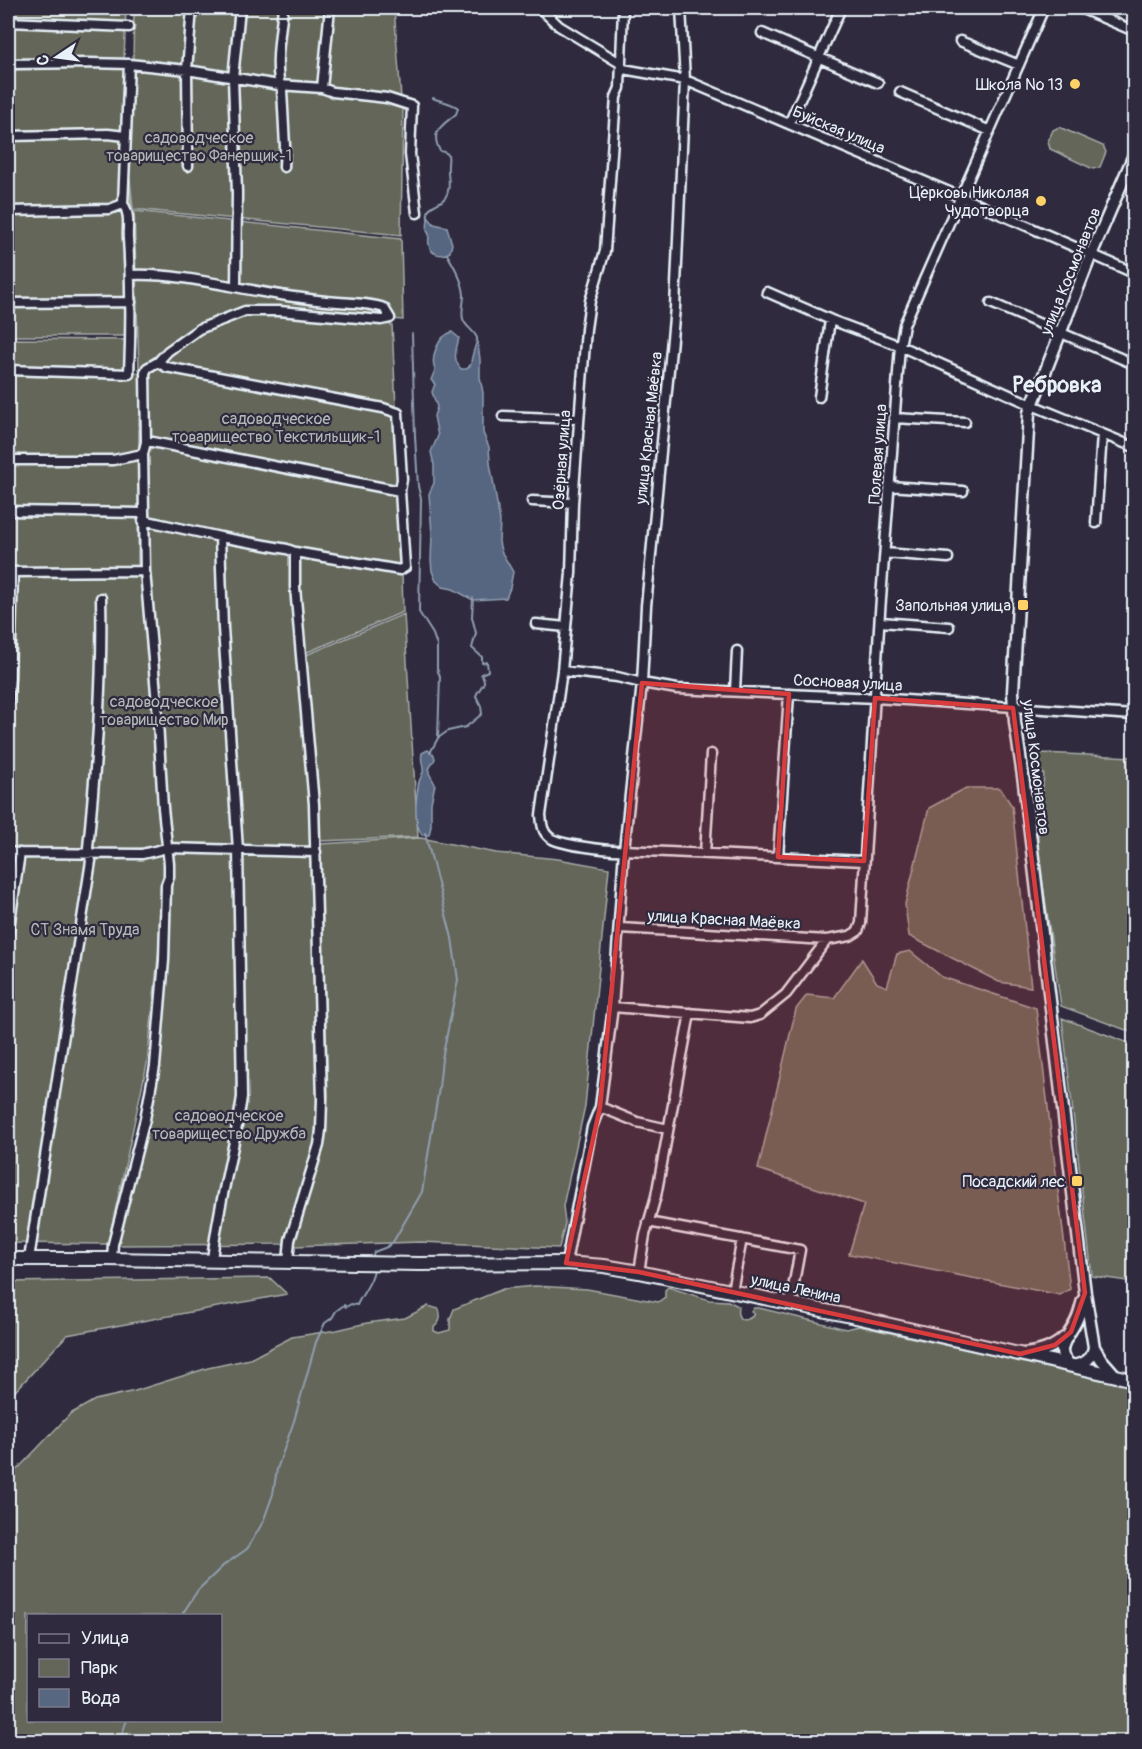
<svg xmlns="http://www.w3.org/2000/svg" width="1142" height="1749" font-family="Pangolin,sans-serif">
<style>
.green{fill:#636658;stroke:#a6aca8;stroke-width:1.5;fill-rule:evenodd}
.water{fill:#576681;stroke:#919eb1;stroke-width:1.5}
.lines{fill:none;stroke-linecap:round;stroke-linejoin:round}
.stream{stroke:#919eb1;stroke-width:2}
.minor-casing{stroke:#e8f1f8;stroke-width:13}
.tertiary-casing{stroke:#e8f1f8;stroke-width:15}
.secondary-casing{stroke:#e8f1f8;stroke-width:16}
.minor{stroke:#2f2a3d;stroke-width:8}
.tertiary{stroke:#2f2a3d;stroke-width:10}
.secondary{stroke:#2f2a3d;stroke-width:12}
.marked{fill:#d83c3d;fill-opacity:0.2;stroke:#d83c3d;stroke-width:4.5;stroke-linejoin:round}
.poi-dot{fill:#ffd166;stroke:#2f2a3d;stroke-width:2}
.labels{text-anchor:middle;stroke-width:4.5;stroke-linejoin:round;paint-order:stroke}
.poi-label{font-size:16px;fill:#e8f1f8;stroke:#2f2a3d;text-anchor:end}
.street-label{font-size:16px;fill:#e8f1f8;stroke:#2f2a3d}
.park-label{font-size:16px;fill:#b3b9b8;stroke:#2f2a3d}
.district-label{font-size:22px;font-weight:bold;fill:#e8f1f8;stroke:#2f2a3d}
</style>
<rect width="100%" height="100%" fill="#2f2a3d"/>
<filter id="ink" filterUnits="userSpaceOnUse"><feTurbulence type="fractalNoise" baseFrequency=".0167" numOctaves="2"/><feDisplacementMap in="SourceGraphic" scale="12" xChannelSelector="R" yChannelSelector="G"/><feConvolveMatrix kernelMatrix="1 2 1 2 8 2 1 2 1" color-interpolation-filters="sRGB"/></filter>
<g filter="url(#ink)">
<!-- green -->
<path class="green" d="M 8,8 L 126,8 L 124,60 L 8,62 Z
M 134,8 L 394,8 L 401,98 L 133,62 Z
M 132,67 L 379,102 L 403,109 L 401,235 L 133,209 L 130,179 L 136,336 L 8,336 L 8,70 Z
M 1059,127 L 1103,146 L 1106,152 L 1100,167 L 1093,169 L 1050,149 L 1048,141 L 1053,130 Z
M 134,211 L 401,239 L 403,320 L 285,311 L 392,325 L 404,572 L 395,570 L 402,573 L 403,612 L 303,654 L 304,656 L 404,614 L 418,837 L 320,841 L 306,693 L 313,848 L 197,846 L 126,849 L 8,849 L 8,568 L 12,568 L 12,574 L 140,575 L 146,519 L 141,518 L 139,417 L 138,567 L 8,567 L 8,339 L 134,340 L 135,372 L 139,373 L 174,343 L 251,307 L 246,307 L 200,323 L 177,338 L 139,369 Z
M 1040,753 L 1134,757 L 1134,1033 L 1061,1006 L 1037,845 L 1044,774 L 1035,769 L 1032,759 Z
M 966,788 L 1000,788 L 1012,806 L 1031,987 L 999,982 L 909,936 L 905,904 L 929,808 Z
M 421,838 L 496,853 L 558,859 L 609,868 L 585,1106 L 563,1206 L 565,1223 L 559,1248 L 421,1242 L 294,1246 L 322,1144 L 328,1095 L 320,844 Z
M 169,850 L 147,1064 L 108,1244 L 8,1243 L 8,890 L 13,854 Z
M 171,850 L 312,858 L 317,1090 L 315,1139 L 284,1244 L 117,1245 L 151,1065 Z
M 910,951 L 942,977 L 1036,1008 L 1070,1289 L 1060,1295 L 849,1254 L 864,1204 L 758,1169 L 796,1009 L 807,995 L 834,998 L 862,959 L 877,983 L 887,987 L 897,954 Z
M 1062,1018 L 1134,1045 L 1134,1282 L 1092,1276 Z
M 270,1278 L 287,1294 L 67,1335 L 8,1399 L 8,1282 Z
M 535,1286 L 587,1289 L 658,1302 L 665,1297 L 665,1290 L 668,1287 L 709,1300 L 728,1301 L 738,1306 C 738,1309 737,1312 738,1314 C 740,1324 751,1319 754,1314 L 751,1311 L 754,1308 L 759,1308 L 846,1329 L 859,1326 L 1134,1387 L 1134,1426 L 1133,1431 L 1134,1454 L 1134,1741 L 8,1741 L 8,1479 L 70,1414 L 95,1400 L 135,1391 L 208,1368 L 250,1359 L 292,1337 L 337,1330 L 367,1323 L 405,1318 L 428,1306 L 439,1309 C 441,1317 441,1322 434,1327 L 434,1331 L 439,1333 L 450,1330 L 450,1319 L 454,1309 L 503,1289 ZM 28,1616 L 220,1616 L 220,1720 L 28,1720 Z"/>
<!-- water -->
<path class="water" d="M 428,217 L 434,224 L 447,227 L 452,244 L 450,252 C 442,257 431,255 429,245 C 428,241 429,238 429,234 L 427,231 Z
M 452,332 L 459,338 C 456,351 452,358 461,369 L 467,369 L 471,364 C 471,355 476,347 477,338 L 480,359 L 480,377 L 483,393 L 483,433 L 489,447 L 490,463 L 500,521 L 499,542 L 501,551 L 513,572 L 510,588 L 506,598 L 473,600 L 453,589 L 443,587 L 436,581 L 432,571 L 431,560 L 432,534 L 429,494 L 434,483 L 434,465 L 431,452 L 438,436 L 434,416 L 437,407 L 432,392 L 435,384 L 431,380 L 435,370 C 430,357 438,336 452,332 Z
M 428,750 L 434,755 L 435,759 L 429,769 L 429,773 L 435,784 L 431,803 L 431,826 L 429,835 L 422,835 C 413,822 416,797 419,782 C 420,778 422,776 423,772 C 424,767 420,761 422,753 Z"/>
<g class="lines">
<!-- stream -->
<path class="stream" d="M 428,218 C 426,204 438,206 445,198 C 452,188 447,176 448,165 C 448,162 449,158 448,155 C 447,152 444,152 440,151 C 429,131 443,125 456,114 L 458,108 C 451,102 441,102 433,98
M 447,254 C 454,266 463,281 464,295 C 464,303 461,311 463,319 C 465,327 474,330 477,338
M 412,334 L 415,436 L 418,486 L 421,499 L 419,612 L 433,634 L 437,646 L 437,669 L 440,676 L 438,738
M 430,753 L 438,738 L 448,731 L 466,727 L 482,714 L 481,706 L 476,696 C 477,691 485,684 484,681 C 484,678 482,676 481,674 L 488,671 L 487,662 L 482,663 L 482,657 L 472,648 L 476,633 L 472,617 L 473,598
M 372,1258 L 374,1252 L 387,1247 L 393,1242 L 422,1192 L 439,1088 L 442,1059 L 458,980 L 452,938 L 425,833
M 181,1616 L 198,1590 L 224,1565 L 247,1549 L 263,1522 L 273,1494 L 277,1469 L 294,1421 L 316,1342 L 325,1323 L 332,1318 L 336,1311 L 344,1305 L 346,1307 L 351,1304 L 357,1305 C 362,1293 373,1282 374,1269
M 119,1742 L 127,1720"/>
<defs>
<path id="minor" d="M 283,8 C 281,29 273,71 282,90 L 285,146 L 284,167
M 540,8 L 559,26 L 620,63 L 623,69 L 685,80 L 961,197 L 1134,273
M 623,8 L 620,88 L 616,97 L 605,251 L 590,301 L 586,329 L 573,503 L 571,573 L 562,671 L 541,815 C 542,824 542,831 549,837 C 558,845 611,851 624,850 L 864,861
M 884,8 L 889,9
M 1080,8 L 1134,31
M 8,22 L 129,27
M 762,33 L 878,83
M 960,41 L 1019,65
M 8,64 L 89,63 L 129,64 L 187,70 L 279,85 L 322,88 L 333,92 L 387,98 L 412,106 L 410,154 L 417,213
M 322,88 L 330,8
M 900,92 L 990,131
M 789,124 L 841,8
M 8,136 L 108,134 L 125,136
M 188,166 L 187,70 L 192,8
M 8,211 L 110,209 L 123,204
M 236,287 L 237,193 L 233,78 L 240,8
M 767,292 L 831,320 L 900,346 L 1032,405 L 1134,447
M 8,303 L 131,302
M 991,303 L 1134,364
M 8,370 L 129,374 C 131,328 131,284 128,239 C 127,227 131,215 123,204 L 129,64
M 819,397 L 830,320
M 503,416 L 579,419
M 894,418 L 965,422
M 146,442 L 152,442 L 400,491
M 8,460 L 113,460 L 143,454
M 889,486 L 963,491
M 532,501 L 573,503
M 8,511 L 144,513
M 143,520 L 220,537 L 287,549 L 295,552 L 400,570 L 405,567 L 400,491 L 402,479 L 398,413 L 383,408 L 166,367 L 158,362
M 1096,523 L 1102,434
M 885,553 L 948,558
M 8,572 L 145,571
M 880,622 L 949,627
M 536,624 L 566,627
M 562,671 L 617,677 L 642,683 L 677,689 L 875,698 L 1134,715
M 735,691 L 737,651
M 8,702 L 10,678 L 13,572
M 8,852 L 20,853 L 142,854 L 167,848 L 316,852
M 705,854 L 711,754
M 778,857 L 789,694
M 620,928 L 827,940 L 850,936 L 858,931 L 861,923 L 880,612 L 900,346 L 904,325 L 1044,8
M 8,935 L 20,853
M 613,1007 L 750,1018 L 760,1015 L 786,994 L 827,940
M 600,1107 L 637,1122 L 668,1129
M 648,1222 L 800,1250 L 790,1304
M 29,1259 L 91,861 L 88,848 C 96,765 103,682 101,598
M 112,1259 L 113,1244 L 145,1119 L 155,1066 L 164,960 L 166,885 L 169,877 L 169,864 L 163,808 L 157,704 L 145,571 L 143,454 L 146,442 L 145,373 L 147,368 L 158,362 L 168,351 L 199,329 L 245,311 L 279,311 L 381,320 L 390,318 L 384,308 C 370,303 353,303 338,302 C 321,301 304,298 287,296 C 236,289 183,273 131,275
M 212,1260 C 218,1205 234,1152 242,1097 L 238,850 L 223,628 L 220,537
M 288,1261 L 290,1240 L 319,1145 L 321,1130 L 322,1100 L 314,804 L 295,587 L 295,552
M 566,1263 L 592,1127 L 600,1107 L 613,1007 L 624,850 L 642,683 L 646,606 L 675,308 L 685,80 L 681,8
M 639,1272 L 645,1235 L 656,1196 L 690,1013
M 732,1291 L 742,1239"/>
<path id="tertiary" d="M 1083,1300 C 1081,1306 1080,1313 1077,1319 C 1070,1336 1050,1351 1072,1366 C 1085,1364 1092,1359 1094,1347
M 1024,1354 C 1040,1352 1052,1349 1064,1338
M 1115,1375 L 1101,1359 L 1094,1347 L 1085,1293 L 1024,783 L 1015,722 L 1013,692 L 1029,413 L 1091,255 L 1134,155"/>
<path id="secondary" d="M 8,1259 L 106,1259 L 419,1264 L 566,1263 L 604,1266 L 639,1272 L 860,1318 L 1134,1380"/>
</defs>
<!-- minor casing -->
<use href="#minor" class="minor-casing"/>
<!-- tertiary casing -->
<use href="#tertiary" class="tertiary-casing"/>
<!-- secondary casing -->
<use href="#secondary" class="secondary-casing"/>
<!-- minor -->
<use href="#minor" class="minor"/>
<!-- tertiary -->
<use href="#tertiary" class="tertiary"/>
<!-- secondary -->
<use href="#secondary" class="secondary"/>
</g>
</g>
<!-- marked area -->
<path class="marked" d="M 642,683 L 789,694 L 778,857 L 864,861 L 875,698 L 1013,708 L 1085,1293 L 1071,1332 L 1055,1345 L 1020,1354 L 639,1272 L 566,1263 L 600,1107 Z"/>
<!-- markers -->
<g class="poi-dot">
<circle cx="1075" cy="84" r="6"/>
<circle cx="1041" cy="201" r="6"/>
<rect x="1017" y="599" width="12" height="12" rx="3"/>
<rect x="1071" y="1175" width="12" height="12" rx="3"/>
</g>
<g class="labels">
<!-- poi labels -->
<g class="poi-label">
<text x="1063" y="90">Школа № 13</text>
<text x="1029" y="198">Церковь Николая<tspan x="1029" dy="18">Чудотворца</tspan></text>
<text x="1011" y="611">Запольная улица</text>
<text x="1065" y="1187">Посадский лес</text>
</g>
<!-- street labels -->
<g class="street-label">
<text transform="translate(839 129) rotate(23)" y="6">Буйская улица</text>
<text transform="translate(1070 271) rotate(-68)" y="6">улица Космонавтов</text>
<text transform="translate(648 428) rotate(-84)" y="6">улица Красная Маёвка</text>
<text transform="translate(877 454) rotate(-86)" y="6">Полевая улица</text>
<text transform="translate(561 460) rotate(-86)" y="6">Озёрная улица</text>
<text transform="translate(848 682) rotate(3)" y="6">Сосновая улица</text>
<text transform="translate(1037 767) rotate(83)" y="6">улица Космонавтов</text>
<text transform="translate(724 919) rotate(3)" y="6">улица Красная Маёвка</text>
<text transform="translate(796 1288) rotate(12)" y="6">улица Ленина</text>
</g>
<!-- park labels -->
<g class="park-label">
<text x="199" y="143">садоводческое<tspan x="199" dy="18">товарищество Фанерщик-1</tspan></text>
<text x="276" y="424">садоводческое<tspan x="276" dy="18">товарищество Текстильщик-1</tspan></text>
<text x="164" y="707">садоводческое<tspan x="164" dy="18">товарищество Мир</tspan></text>
<text x="85" y="935">СТ Знамя Труда</text>
<text x="229" y="1121">садоводческое<tspan x="229" dy="18">товарищество Дружба</tspan></text>
</g>
<!-- district labels -->
<g class="district-label">
<text x="1057" y="392">Ребровка</text>
</g>
</g>
<!-- margin -->
<rect width="1142" height="1749" fill="none" stroke="#2f2a3d" stroke-width="30"/>
<rect x="15" y="15" width="1112" height="1719" fill="none" stroke="#e8f1f8" stroke-width="2" filter="url(#ink)"/>
<!-- legend -->
<rect x="27" y="1614" width="195" height="108" fill="#2f2a3d" stroke="#797a88" stroke-width="1.5"/>
<rect x="39" y="1634" width="30" height="9" fill="#2f2a3d" stroke="#797a88" stroke-width="1.5"/>
<text x="81" y="1644" font-size="18" fill="#e8f1f8">Улица</text>
<rect x="39" y="1659" width="30" height="18" fill="#636658" stroke="#797a88" stroke-width="1.5"/>
<text x="81" y="1674" font-size="18" fill="#e8f1f8">Парк</text>
<rect x="39" y="1689" width="30" height="18" fill="#576681" stroke="#797a88" stroke-width="1.5"/>
<text x="81" y="1704" font-size="18" fill="#e8f1f8">Вода</text>
<!-- north arrow -->
<g transform="translate(57 57) rotate(257)" stroke="#2f2a3d" stroke-width="4.5" paint-order="stroke">
<path d="M0-4.5L10 22L0 15L-10 22Z" fill="#e8f1f8"/>
<text y="-9" font-size="16" font-weight="bold" text-anchor="middle" fill="#e8f1f8">С</text>
</g>
</svg>
